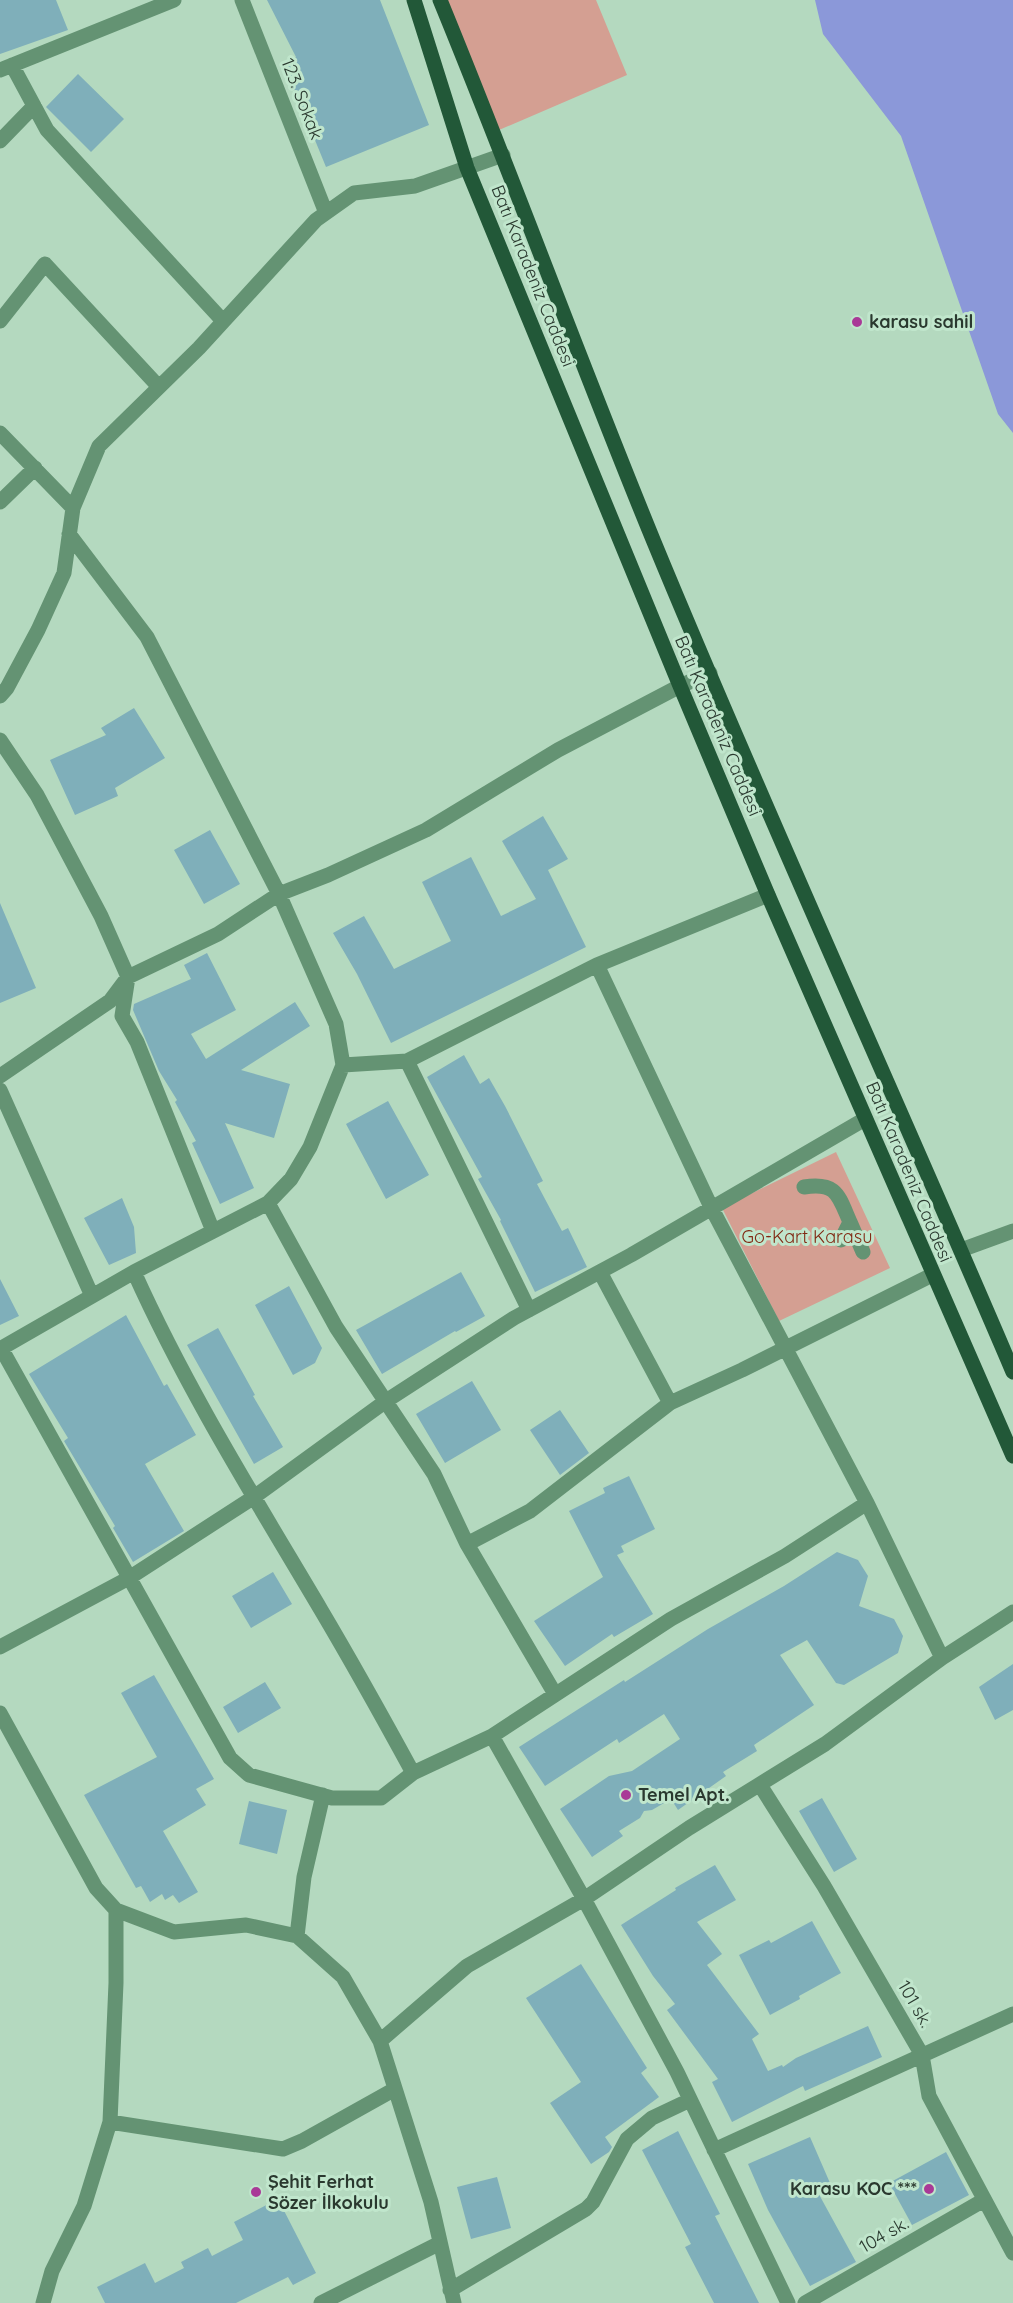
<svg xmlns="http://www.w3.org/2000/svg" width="1013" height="2303" font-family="Quicksand,sans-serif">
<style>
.green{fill:#d49f92}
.water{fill:#8b98d9}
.building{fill:#7fafba}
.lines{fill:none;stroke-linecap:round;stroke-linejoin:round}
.minor{stroke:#649373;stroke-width:15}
.major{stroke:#225838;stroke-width:15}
.poi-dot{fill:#a93997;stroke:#c0e6cc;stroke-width:2}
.labels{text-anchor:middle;stroke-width:6;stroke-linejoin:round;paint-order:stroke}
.street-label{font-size:18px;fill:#2a392f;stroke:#c0e6cc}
.poi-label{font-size:18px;font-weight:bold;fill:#2a392f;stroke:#c0e6cc;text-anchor:start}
.park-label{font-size:18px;fill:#802812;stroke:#c0e6cc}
</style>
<rect width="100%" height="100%" fill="#b4d9bf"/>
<!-- green -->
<path class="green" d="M 437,0 L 596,0 L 627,75 L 492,133 Z
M 836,1152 L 890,1268 L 779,1321 L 722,1208 Z"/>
<!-- water -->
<path class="water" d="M 815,0 L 1013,0 L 1013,433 L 998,414 L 901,136 L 823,34 Z"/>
<!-- building -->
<path class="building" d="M 0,0 L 56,0 L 68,30 L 0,54 Z
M 267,0 L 380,0 L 429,125 L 326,167 L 283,62 L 296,57 Z
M 78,74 L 124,119 L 91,152 L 46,107 Z
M 134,708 L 165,758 L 115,788 L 118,796 L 75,815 L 50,760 L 106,735 L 101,728 Z
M 543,816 L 568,859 L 548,870 L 586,947 L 391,1043 L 357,974 L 333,933 L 364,916 L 394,969 L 451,941 L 422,882 L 471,857 L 501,916 L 536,899 L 502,841 Z
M 210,830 L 240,884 L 204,904 L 174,850 Z
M 0,903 L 36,988 L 0,1003 Z
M 207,953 L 236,1010 L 191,1034 L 206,1059 L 295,1002 L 310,1026 L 241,1070 L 290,1084 L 274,1138 L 225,1123 L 254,1188 L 220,1204 L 192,1143 L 196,1141 L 175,1102 L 177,1100 L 159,1071 L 133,1010 L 134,1004 L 191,979 L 184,965 Z
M 464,1055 L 480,1084 L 489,1078 L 505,1106 L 543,1181 L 537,1184 L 562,1231 L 568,1228 L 587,1267 L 535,1292 L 500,1221 L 501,1220 L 478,1179 L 482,1177 L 427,1077 Z
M 388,1101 L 429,1175 L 386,1199 L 346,1124 Z
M 122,1198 L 134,1227 L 136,1253 L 109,1265 L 84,1218 Z
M 461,1272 L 485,1316 L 456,1332 L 455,1331 L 382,1374 L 356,1330 Z
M 0,1279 L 19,1316 L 0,1325 Z
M 289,1286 L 322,1348 L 315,1363 L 293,1375 L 255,1305 Z
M 126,1315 L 164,1386 L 167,1384 L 196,1435 L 145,1464 L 184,1531 L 133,1562 L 113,1528 L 115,1526 L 64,1441 L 68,1438 L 29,1374 Z
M 218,1328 L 255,1395 L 253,1396 L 283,1447 L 254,1464 L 187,1345 Z
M 472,1381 L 501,1430 L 445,1463 L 416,1414 Z
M 560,1410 L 589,1453 L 560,1475 L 530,1430 Z
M 629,1476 L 655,1529 L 621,1546 L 624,1552 L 617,1555 L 653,1614 L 614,1637 L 612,1634 L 565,1666 L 534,1621 L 603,1577 L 569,1511 L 605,1493 L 603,1488 Z
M 837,1552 L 858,1560 L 868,1576 L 859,1606 L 894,1619 L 903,1636 L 898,1653 L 844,1685 L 836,1683 L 807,1640 L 780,1655 L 814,1705 L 754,1745 L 757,1751 L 723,1772 L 726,1776 L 678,1810 L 671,1799 L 652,1810 L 644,1811 L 640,1818 L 619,1831 L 623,1836 L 592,1857 L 560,1809 L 609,1776 L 632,1771 L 680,1739 L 664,1714 L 619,1743 L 617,1739 L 545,1786 L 519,1747 L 624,1680 L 625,1682 L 708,1629 L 784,1586 Z
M 273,1572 L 292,1604 L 251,1628 L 232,1596 Z
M 1013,1664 L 1013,1710 L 995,1720 L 979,1687 Z
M 154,1675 L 214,1779 L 196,1789 L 206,1805 L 163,1831 L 198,1892 L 179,1903 L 173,1895 L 165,1900 L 162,1894 L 150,1902 L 141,1886 L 136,1888 L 84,1795 L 157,1757 L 121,1693 Z
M 265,1682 L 281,1708 L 238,1733 L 223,1707 Z
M 822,1798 L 857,1859 L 834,1872 L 799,1811 Z
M 249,1801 L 287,1810 L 277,1854 L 239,1844 Z
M 715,1865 L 736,1900 L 697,1922 L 722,1954 L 707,1965 L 759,2034 L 752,2039 L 768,2071 L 782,2065 L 783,2067 L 796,2058 L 868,2026 L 882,2057 L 805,2091 L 803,2086 L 732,2122 L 712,2082 L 718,2079 L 667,2010 L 675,2004 L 653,1976 L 621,1925 L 676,1890 L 675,1888 Z
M 812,1921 L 841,1973 L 799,1996 L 800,1999 L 770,2015 L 739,1955 L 769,1940 L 771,1943 Z
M 581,1964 L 647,2068 L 641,2073 L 659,2097 L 605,2137 L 612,2147 L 609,2152 L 591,2164 L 550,2103 L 581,2082 L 526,1998 Z
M 678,2131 L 720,2214 L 715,2216 L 759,2303 L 714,2303 L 685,2247 L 691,2244 L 642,2150 Z
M 810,2137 L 830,2183 L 816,2189 L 856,2262 L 810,2286 L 768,2210 L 748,2164 Z
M 946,2152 L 969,2195 L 912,2225 L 889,2183 Z
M 497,2177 L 511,2228 L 471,2239 L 457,2187 Z
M 278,2199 L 316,2273 L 293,2285 L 288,2277 L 236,2303 L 105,2303 L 97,2287 L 145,2263 L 155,2283 L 184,2268 L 181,2262 L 208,2248 L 212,2256 L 243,2240 L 234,2222 Z"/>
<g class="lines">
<!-- minor -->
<path class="minor" d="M 242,0 L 326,213
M 12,65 L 47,130 L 223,321
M 0,70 L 174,0
M 0,141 L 34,106
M 0,321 L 45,264 L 159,387
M 0,433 L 73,508
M 0,502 L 35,468
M 0,696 L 7,688 L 38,630 L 64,573 L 73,508 L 99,446 L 199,348 L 316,220 L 354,193 L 415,186 L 503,155
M 0,740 L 37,795 L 101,916 L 128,977 L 122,1016 L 137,1042 L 213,1231
M 597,965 L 711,1207 L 867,1503 L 942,1658
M 407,1061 L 529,1310
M 343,1065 L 407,1061 L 597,965 L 768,895
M 0,1076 L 110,1001 L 128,977 L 218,934 L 279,894 L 328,875 L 426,830 L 558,750 L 680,686 L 710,673
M 0,1090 L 92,1296
M 804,1187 C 837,1182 838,1195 850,1222 L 841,1240
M 268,1203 L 336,1327 L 434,1474 L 467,1544 L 555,1694
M 850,1222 L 863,1252
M 961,1250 L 1013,1231
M 134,1272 C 187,1390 256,1500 321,1610 C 353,1664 383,1718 413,1773
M 600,1272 L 670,1403 L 742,1370 L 932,1275
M 1,1348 L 230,1758 L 249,1775 L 332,1798 L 381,1798 L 413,1773 L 492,1736 L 671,1619 L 785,1556 L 867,1503
M 0,1349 L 134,1272 L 268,1203 L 291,1179 L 310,1147 L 343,1065 L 336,1024 L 279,894 L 147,637 L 69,534
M 467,1544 L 530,1511 L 670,1403
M 0,1647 L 129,1578 L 254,1497 L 386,1401 L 514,1318 L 631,1255 L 865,1119
M 0,1713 L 96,1888 L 116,1910 L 174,1932 L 246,1925 L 297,1936 L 343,1977 L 380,2041 L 431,2202 L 454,2303
M 492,1736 L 584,1899 L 677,2072 L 788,2303
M 760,1785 L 824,1886 L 922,2055 L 929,2096 L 1013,2253
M 297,1936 L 304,1877 L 323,1795
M 380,2041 L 467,1966 L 584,1899 L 689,1828 L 825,1744 L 942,1658 L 1013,1612
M 110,2122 L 283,2149 L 302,2141 L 395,2089
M 714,2150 L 1013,2014
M 450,2290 L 586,2209 L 593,2202 L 627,2139 L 652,2118 L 690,2100
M 43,2303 L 52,2271 L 84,2206 L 110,2122 L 116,1983 L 116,1910
M 321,2303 L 440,2243
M 805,2303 L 984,2200"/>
<!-- major -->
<path class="major" d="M 414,0 L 467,168 L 680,686 L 768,895 L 1013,1456
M 440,0 C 514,180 580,362 654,542 C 769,821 895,1095 1013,1372"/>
</g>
<!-- markers -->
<g class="poi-dot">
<circle cx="857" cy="322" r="6"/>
<circle cx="626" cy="1795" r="6"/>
<circle cx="929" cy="2189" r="6"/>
<circle cx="256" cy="2192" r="6"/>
</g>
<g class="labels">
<!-- street labels -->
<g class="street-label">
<text transform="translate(302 99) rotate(69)" y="6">123. Sokak</text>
<text transform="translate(533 276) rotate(68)" y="6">Batı Karadeniz Caddesi</text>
<text transform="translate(718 726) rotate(67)" y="6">Batı Karadeniz Caddesi</text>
<text transform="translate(909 1172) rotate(67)" y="6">Batı Karadeniz Caddesi</text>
<text transform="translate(915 2004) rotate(60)" y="6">101 sk.</text>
<text transform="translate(884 2235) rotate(-30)" y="6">104 sk.</text>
</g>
<!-- poi labels -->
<g class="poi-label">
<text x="869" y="328">karasu sahil</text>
<text x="638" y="1801">Temel Apt.</text>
<text x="268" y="2188">Şehit Ferhat<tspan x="268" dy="21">Sözer İlkokulu</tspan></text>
<text x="917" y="2195" text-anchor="end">Karasu KOC ***</text>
</g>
<!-- park labels -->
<g class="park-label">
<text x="807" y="1243">Go-Kart Karasu</text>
</g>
</g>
</svg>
